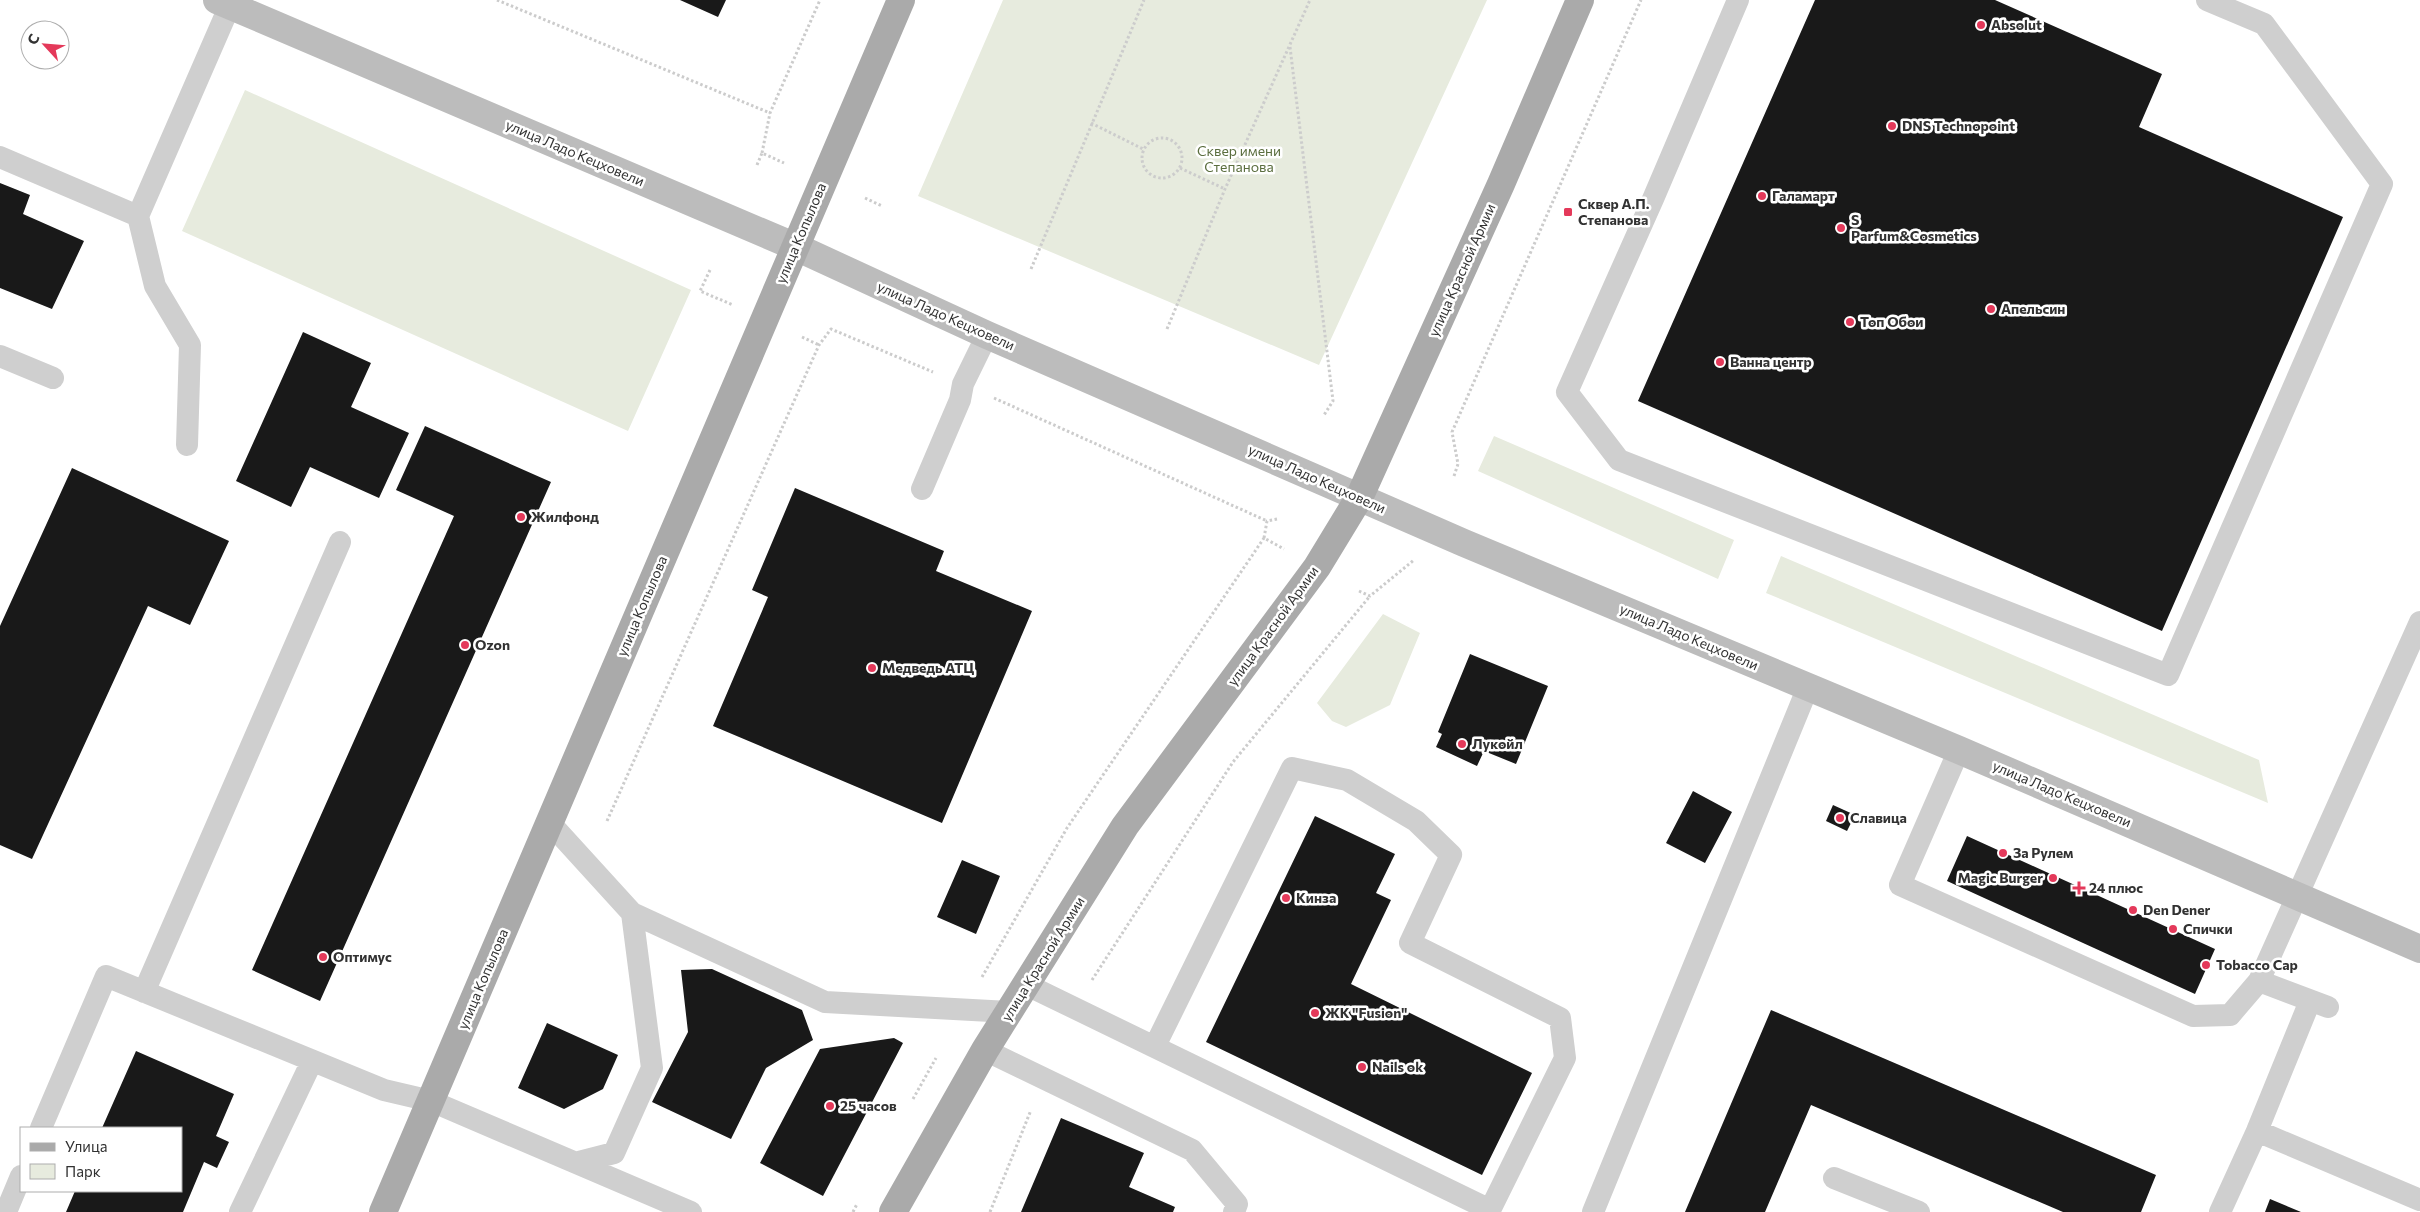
<svg xmlns="http://www.w3.org/2000/svg" width="2420" height="1212" font-family="Commissioner,sans-serif">
<style>
.green{fill:#e7ebde}
.building{fill:#191919}
.lines{fill:none;stroke-linecap:round;stroke-linejoin:round}
.path{stroke:#ccc;stroke-width:3;stroke-dasharray:2.5 2.5;stroke-linecap:butt}
.lane{stroke:#cfcfcf;stroke-width:22}
.secondary{stroke:#bcbcbc;stroke-width:28}
.primary{stroke:#aaa;stroke-width:28}
.poi-dot{fill:#e4395a;stroke:#fff;stroke-width:2}
.labels{text-anchor:middle;stroke-width:5;stroke-linejoin:round;paint-order:stroke}
.poi-label{font-size:14px;font-weight:bold;fill:#323232;stroke:#fff;text-anchor:start}
.park-label{font-size:14px;fill:#5b6e3f;stroke:#fff}
.street-label{font-size:14px;fill:#323232;stroke:#fff}
</style>
<rect width="100%" height="100%" fill="#fff"/>
<!-- green -->
<path class="green" d="M 1003,0 L 1487,0 L 1319,365 L 918,196 Z
M 245,90 L 691,290 L 628,431 L 182,231 Z
M 1494,436 L 1734,540 L 1718,579 L 1478,471 Z
M 1781,556 L 2259,760 L 2268,803 L 1766,593 Z
M 1383,614 L 1420,633 L 1390,705 L 1346,727 L 1332,721 L 1317,703 Z"/>
<!-- building -->
<path class="building" d="M 680,0 L 726,0 L 718,17 Z
M 1815,0 L 1995,0 L 2162,74 L 2139,127 L 2343,217 L 2162,631 L 1638,401 Z
M 0,183 L 30,195 L 23,214 L 84,241 L 52,309 L 0,288 Z
M 303,332 L 371,363 L 351,407 L 409,433 L 379,498 L 310,467 L 291,507 L 236,481 Z
M 425,426 L 551,482 L 320,1001 L 252,970 L 454,516 L 396,490 Z
M 72,468 L 229,541 L 190,625 L 148,606 L 32,859 L 0,845 L 0,626 Z
M 795,488 L 944,551 L 936,571 L 1032,611 L 942,823 L 713,726 L 768,597 L 752,590 Z
M 1470,654 L 1548,686 L 1516,764 L 1484,751 L 1477,766 L 1436,747 L 1442,734 L 1438,732 Z
M 1693,791 L 1732,812 L 1705,863 L 1666,843 Z
M 1833,805 L 1855,815 L 1847,831 L 1826,821 Z
M 1315,816 L 1395,854 L 1376,893 L 1391,900 L 1351,984 L 1532,1073 L 1482,1175 L 1206,1042 Z
M 1967,836 L 2215,949 L 2195,994 L 1947,881 Z
M 962,860 L 1000,876 L 976,934 L 937,917 Z
M 712,969 L 802,1010 L 813,1040 L 766,1068 L 731,1139 L 652,1102 L 688,1032 L 681,970 Z
M 1771,1010 L 2156,1175 L 2141,1212 L 2063,1212 L 1811,1105 L 1765,1212 L 1685,1212 Z
M 547,1023 L 618,1055 L 603,1089 L 564,1109 L 518,1088 Z
M 894,1038 L 903,1043 L 823,1196 L 760,1163 L 820,1049 Z
M 136,1051 L 234,1094 L 216,1136 L 229,1142 L 217,1168 L 204,1162 L 183,1212 L 66,1212 L 75,1191 L 181,1191 L 181,1128 L 102,1128 Z
M 1061,1118 L 1144,1153 L 1129,1187 L 1175,1207 L 1173,1212 L 1021,1212 Z
M 2270,1199 L 2301,1212 L 2265,1212 Z"/>
<g class="lines">
<!-- path -->
<path class="path" d="M 497,0 L 770,113
M 1290,47 L 1333,401 L 1324,415
M 1091,123 L 1143,149
M1142 158a20 20 0 1 1 40 0a20 20 0 1 1-40 0Z
M 762,153 L 770,113 L 820,0
M 757,165 L 762,153 L 784,163
M 1180,168 L 1225,189
M 865,198 L 882,206
M 1031,269 L 1144,0
M 710,270 L 700,291 L 733,305
M 1167,329 L 1225,189 L 1310,0
M 802,337 L 819,345
M 994,398 L 1267,521
M 1454,476 L 1458,464 L 1452,432 L 1641,0
M 1277,519 L 1267,521 L 1264,538 L 1284,549
M 1359,591 L 1370,596 L 1414,560
M 607,821 L 819,345 L 831,329 L 933,372
M 982,977 L 1067,828 L 1264,538
M 1092,980 L 1233,762 L 1370,596
M 913,1099 L 936,1058
M 853,1212 L 857,1204
M 990,1212 L 1031,1110"/>
<!-- lane -->
<path class="lane" d="M 1738,0 L 1653,199 L 1567,392 L 1619,460 L 2168,675 L 2382,184 L 2264,24 L 2207,0
M 0,157 L 138,216 L 230,5
M 138,216 L 155,286 L 190,345 L 187,445
M 0,356 L 53,378
M 922,489 L 960,400 L 963,384 L 987,335
M 1959,750 L 1900,885 L 2193,1016 L 2230,1015 L 2259,981
M 550,823 L 632,913 L 825,1002 L 1009,1012
M 1027,985 L 1490,1210 L 1565,1058 L 1560,1018 L 1410,943 L 1451,855 L 1416,821 L 1347,780 L 1292,768 L 1155,1046
M 144,992 L 340,542
M 2328,1007 L 2259,981 L 2420,622
M 985,1050 L 1192,1150 L 1237,1204 L 1234,1212
M 41,1128 L 106,976 L 384,1090 L 431,1101 L 691,1212
M 2257,1131 L 2420,1200
M 579,1162 L 614,1153 L 652,1068 L 632,913
M 1834,1178 L 1919,1212
M 6,1212 L 21,1176
M 240,1212 L 312,1061
M 1593,1212 L 1808,687
M 2220,1212 L 2257,1131 L 2310,1001"/>
<!-- secondary -->
<path class="secondary" d="M 217,0 L 796,247 L 987,335 L 1464,543 L 1959,750 L 2420,949"/>
<!-- primary -->
<path class="primary" d="M 383,1212 L 901,0
M 893,1212 L 985,1050 L 1125,826 L 1317,567 L 1359,498 L 1501,184 L 1580,0"/>
</g>
<!-- markers -->
<g class="poi-dot">
<circle cx="1981" cy="25" r="5"/>
<circle cx="1892" cy="126" r="5"/>
<circle cx="1762" cy="196" r="5"/>
<rect x="1563" y="207" width="10" height="10" rx="2.5"/>
<circle cx="1841" cy="228" r="5"/>
<circle cx="1991" cy="309" r="5"/>
<circle cx="1850" cy="322" r="5"/>
<circle cx="1720" cy="362" r="5"/>
<circle cx="521" cy="517" r="5"/>
<circle cx="465" cy="645" r="5"/>
<circle cx="872" cy="668" r="5"/>
<circle cx="1462" cy="744" r="5"/>
<circle cx="1840" cy="818" r="5"/>
<circle cx="2003" cy="853" r="5"/>
<circle cx="2053" cy="878" r="5"/>
<path d="M2076.5 880.5h5v5h5v5h-5v5h-5v-5h-5v-5h5z"/>
<circle cx="1286" cy="898" r="5"/>
<circle cx="2133" cy="910" r="5"/>
<circle cx="2173" cy="929" r="5"/>
<circle cx="323" cy="957" r="5"/>
<circle cx="2206" cy="965" r="5"/>
<circle cx="1315" cy="1013" r="5"/>
<circle cx="1362" cy="1067" r="5"/>
<circle cx="830" cy="1106" r="5"/>
</g>
<g class="labels">
<!-- poi labels -->
<g class="poi-label">
<text x="1991" y="30">Absolut</text>
<text x="1902" y="131">DNS Technopoint</text>
<text x="1772" y="201">Галамарт</text>
<text x="1578" y="209">Сквер А.П.<tspan x="1578" dy="16">Степанова</tspan></text>
<text x="1851" y="225">S<tspan x="1851" dy="16">Parfum&amp;Cosmetics</tspan></text>
<text x="2001" y="314">Апельсин</text>
<text x="1860" y="327">Топ Обои</text>
<text x="1730" y="367">Ванна центр</text>
<text x="531" y="522">Жилфонд</text>
<text x="475" y="650">Ozon</text>
<text x="882" y="673">Медведь АТЦ</text>
<text x="1472" y="749">Лукойл</text>
<text x="1850" y="823">Славица</text>
<text x="2013" y="858">За Рулем</text>
<text x="2043" y="883" text-anchor="end">Magic Burger</text>
<text x="2089" y="893">24 плюс</text>
<text x="1296" y="903">Кинза</text>
<text x="2143" y="915">Den Dener</text>
<text x="2183" y="934">Спички</text>
<text x="333" y="962">Оптимус</text>
<text x="2216" y="970">Tobacco Cap</text>
<text x="1325" y="1018">ЖК "Fusion"</text>
<text x="1372" y="1072">Nails ok</text>
<text x="840" y="1111">25 часов</text>
</g>
<!-- park labels -->
<g class="park-label">
<text x="1239" y="156">Сквер имени<tspan x="1239" dy="16">Степанова</tspan></text>
</g>
<!-- street labels -->
<g class="street-label">
<text transform="translate(575 153) rotate(23)" y="5">улица Ладо Кецховели</text>
<text transform="translate(801 233) rotate(-67)" y="5">улица Копылова</text>
<text transform="translate(1462 270) rotate(-66)" y="5">улица Красной Армии</text>
<text transform="translate(946 316) rotate(24)" y="5">улица Ладо Кецховели</text>
<text transform="translate(1317 479) rotate(24)" y="5">улица Ладо Кецховели</text>
<text transform="translate(642 606) rotate(-67)" y="5">улица Копылова</text>
<text transform="translate(1273 626) rotate(-54)" y="5">улица Красной Армии</text>
<text transform="translate(1689 637) rotate(23)" y="5">улица Ладо Кецховели</text>
<text transform="translate(2062 794) rotate(23)" y="5">улица Ладо Кецховели</text>
<text transform="translate(1043 959) rotate(-58)" y="5">улица Красной Армии</text>
<text transform="translate(483 979) rotate(-67)" y="5">улица Копылова</text>
</g>
</g>
<!-- legend -->
<rect x="20" y="1127" width="162" height="65" fill="#ffffff" stroke="#adadad"/>
<rect x="30" y="1143" width="25" height="8" fill="#aaaaaa" stroke="#adadad"/>
<text x="65" y="1152" font-size="15" fill="#323232">Улица</text>
<rect x="30" y="1164" width="25" height="15" fill="#e7ebde" stroke="#adadad"/>
<text x="65" y="1177" font-size="15" fill="#323232">Парк</text>
<!-- north arrow -->
<g transform="translate(45 45) rotate(296)"><circle r="24" fill="#ffffff" stroke="#adadad"/>
<path d="M0-4L9 19L0 12L-9 19Z" fill="#e4395a"/>
<text y="-8" font-size="14" font-weight="bold" text-anchor="middle" fill="#323232">С</text>
</g>
</svg>
